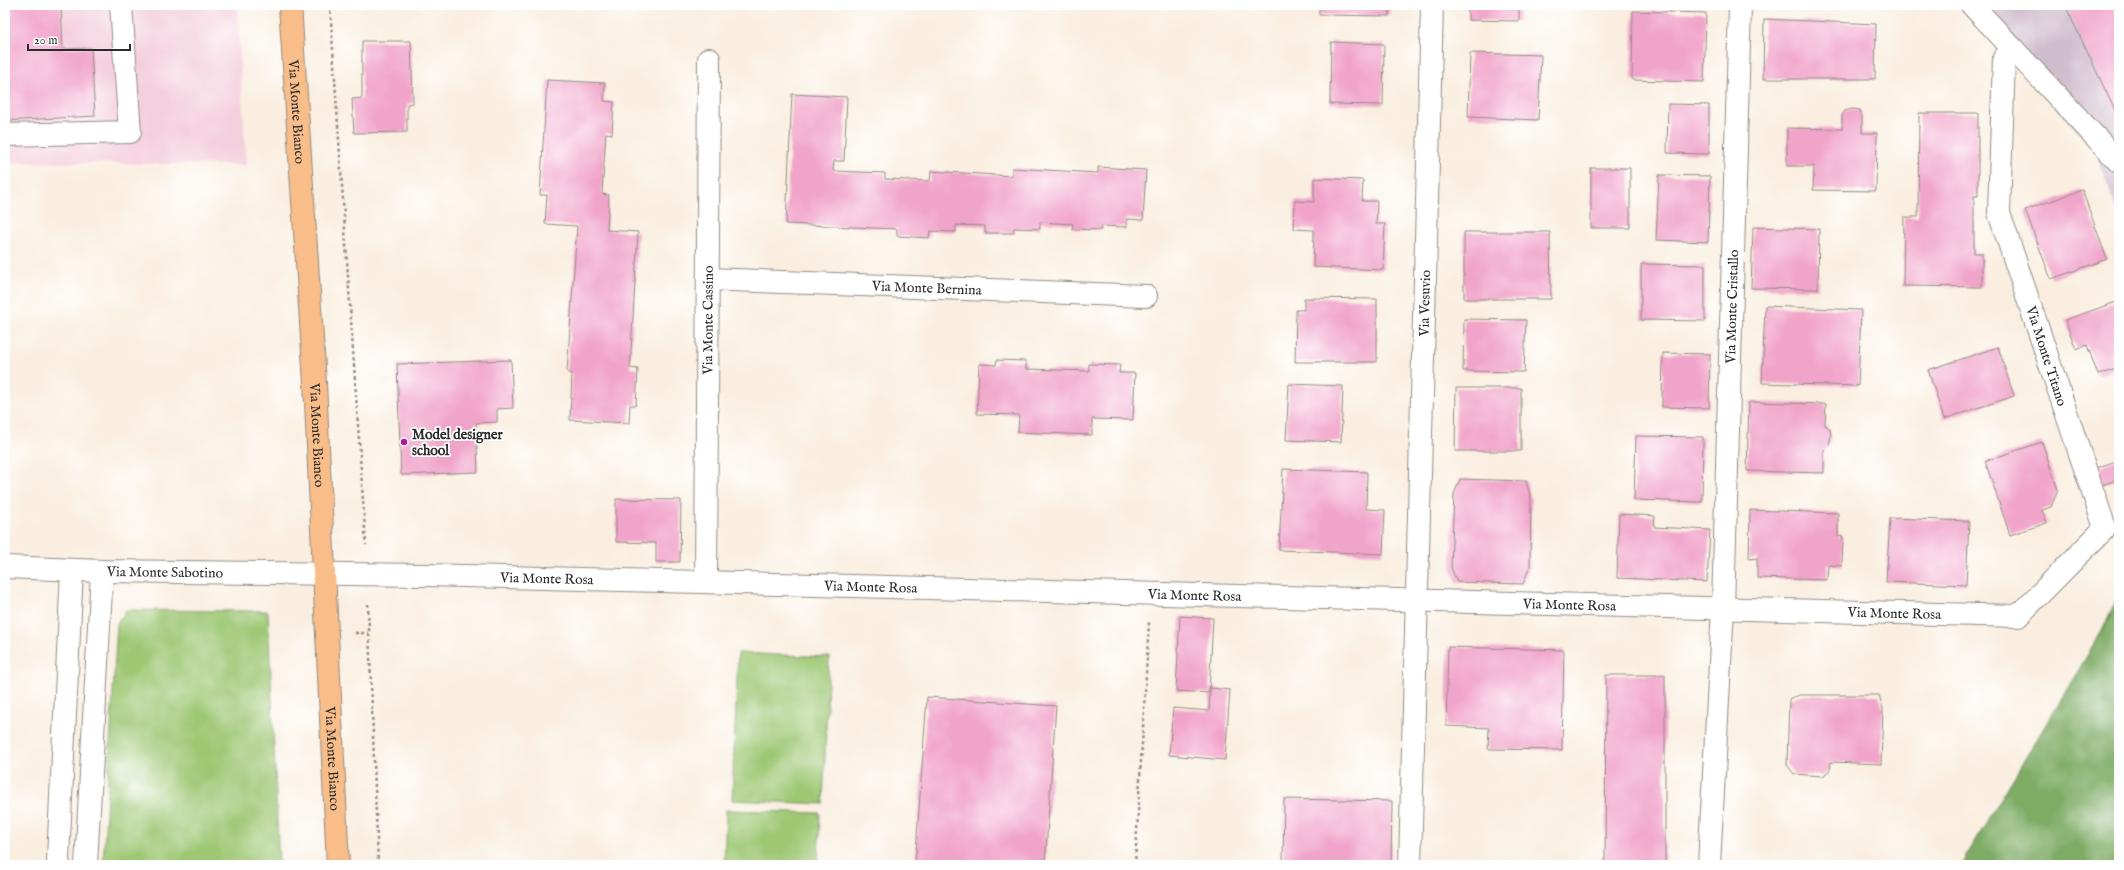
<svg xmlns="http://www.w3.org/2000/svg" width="2124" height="870" font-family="'IM FELL English',serif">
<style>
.built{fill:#f4cfdd}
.industrial{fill:#d0bdcd}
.green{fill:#9dc773;stroke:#64794f}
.forest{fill:#7eac65;stroke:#546c48}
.building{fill:#f1a4ca}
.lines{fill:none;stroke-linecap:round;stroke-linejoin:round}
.minor-casing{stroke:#928c85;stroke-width:24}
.major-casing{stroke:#928c85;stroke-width:24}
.path{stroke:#928c85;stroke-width:2.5;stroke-dasharray:3 3;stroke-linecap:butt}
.minor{stroke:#fff;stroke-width:22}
.major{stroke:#f8bd89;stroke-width:22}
.poi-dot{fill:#b5179e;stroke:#fff;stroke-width:1.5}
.labels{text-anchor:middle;stroke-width:3.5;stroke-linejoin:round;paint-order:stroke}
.street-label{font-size:14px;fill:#2b2b2b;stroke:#fff}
.poi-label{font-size:14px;font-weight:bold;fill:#2b2b2b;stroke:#fff;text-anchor:start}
</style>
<rect width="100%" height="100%" fill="#fff"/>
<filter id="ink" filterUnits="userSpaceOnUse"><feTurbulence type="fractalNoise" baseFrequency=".025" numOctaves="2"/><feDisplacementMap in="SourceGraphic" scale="8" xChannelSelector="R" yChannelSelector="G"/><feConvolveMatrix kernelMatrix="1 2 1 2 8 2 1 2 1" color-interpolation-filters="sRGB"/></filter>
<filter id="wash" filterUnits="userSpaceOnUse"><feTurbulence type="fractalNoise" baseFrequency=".012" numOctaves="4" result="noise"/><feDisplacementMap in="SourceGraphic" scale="16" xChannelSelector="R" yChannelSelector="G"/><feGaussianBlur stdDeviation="0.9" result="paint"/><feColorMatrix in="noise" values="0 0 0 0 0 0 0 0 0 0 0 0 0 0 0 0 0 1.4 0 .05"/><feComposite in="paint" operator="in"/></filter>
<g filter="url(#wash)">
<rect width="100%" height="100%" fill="#f9eedf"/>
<!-- built -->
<path class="built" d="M 5,5 L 237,5 L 246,165 L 5,162 Z"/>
<!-- industrial -->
<path class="industrial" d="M 1957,5 L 2119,5 L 2119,218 L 2095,148 Z"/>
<!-- green -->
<path class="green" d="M 127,610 L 268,611 L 279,865 L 103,865 L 117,623 Z
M 738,653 L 829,657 L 823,804 L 732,800 Z
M 726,810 L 820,813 L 818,865 L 724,865 Z"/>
<!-- forest -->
<path class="forest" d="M 2119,593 L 2119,865 L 1961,865 L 2102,631 Z"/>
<g id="blocks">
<!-- building -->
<path class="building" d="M 5,5 L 61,5 L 63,49 L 91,48 L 95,116 L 5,121 Z
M 1319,5 L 1390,5 L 1389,16 L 1319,15 Z
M 1468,5 L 1519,5 L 1519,21 L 1468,20 Z
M 2065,5 L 2119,5 L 2119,119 Z
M 1633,11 L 1706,13 L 1704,82 L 1632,80 Z
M 1764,19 L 1876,24 L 1875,79 L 1763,79 Z
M 362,41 L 411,41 L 413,103 L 407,104 L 407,132 L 354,133 L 352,99 L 362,98 Z
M 1331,42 L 1384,44 L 1383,105 L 1330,104 Z
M 1470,53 L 1541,55 L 1538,120 L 1468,117 Z
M 547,80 L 605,83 L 604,101 L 614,102 L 612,134 L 606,133 L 602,194 L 609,195 L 607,230 L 638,232 L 630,368 L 638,369 L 636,405 L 630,405 L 629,423 L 570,420 L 572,374 L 567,372 L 577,226 L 545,224 L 547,195 L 540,195 Z
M 792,94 L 847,97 L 844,161 L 834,161 L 833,171 L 885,173 L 885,179 L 930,181 L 931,171 L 1012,176 L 1012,168 L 1098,173 L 1098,167 L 1146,170 L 1143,220 L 1127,219 L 1127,227 L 1101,226 L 1101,230 L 1072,229 L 1073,224 L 1040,222 L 1040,229 L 1014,228 L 1014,233 L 985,233 L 985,226 L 956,225 L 956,232 L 930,231 L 929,238 L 897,236 L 897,229 L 786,224 Z
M 1668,104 L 1709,105 L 1709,154 L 1667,153 Z
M 1852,109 L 1860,110 L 1862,116 L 1862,133 L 1877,133 L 1876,191 L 1813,190 L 1814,166 L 1787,166 L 1787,128 L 1842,129 L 1842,115 L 1845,111 Z
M 1919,113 L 1978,113 L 1978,196 L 1974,196 L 1974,253 L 1982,253 L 1982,287 L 1903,286 L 1904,217 L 1918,217 Z
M 1591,168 L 1630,168 L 1630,228 L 1591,228 Z
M 1659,175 L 1710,176 L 1708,242 L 1656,240 Z
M 1314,178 L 1363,180 L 1362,201 L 1377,201 L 1376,224 L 1385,224 L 1383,270 L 1313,267 L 1314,230 L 1294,229 L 1295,201 L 1314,202 Z
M 2082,190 L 2107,259 L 2051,279 L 2025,210 Z
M 1753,227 L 1819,229 L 1818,289 L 1751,288 Z
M 1464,232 L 1550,232 L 1551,299 L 1464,299 Z
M 1641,264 L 1705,265 L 1705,321 L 1641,320 Z
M 1304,298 L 1377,299 L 1377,362 L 1295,362 L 1296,310 L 1304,310 Z
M 2119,301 L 2119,378 L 2116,369 L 2098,375 L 2087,345 L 2076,349 L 2065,320 Z
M 1765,306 L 1861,310 L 1858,386 L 1762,383 Z
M 1464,319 L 1526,320 L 1524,372 L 1463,371 Z
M 1998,347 L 2014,396 L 1944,419 L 1928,370 Z
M 1663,353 L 1710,354 L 1709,408 L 1662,407 Z
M 511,360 L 513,408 L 497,409 L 497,422 L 476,423 L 478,472 L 401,475 L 397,364 Z
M 997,360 L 1026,361 L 1026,369 L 1089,371 L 1089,364 L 1120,365 L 1119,373 L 1135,373 L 1133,420 L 1092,419 L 1092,435 L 1018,432 L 1019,415 L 977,414 L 979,364 L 996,365 Z
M 1289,384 L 1343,386 L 1341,442 L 1286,440 Z
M 1456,388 L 1521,388 L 1521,451 L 1455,451 Z
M 1749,402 L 1826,404 L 1825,425 L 1830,429 L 1831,436 L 1829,445 L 1824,450 L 1824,473 L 1747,471 Z
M 1636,436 L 1703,437 L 1702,502 L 1634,500 Z
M 2042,442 L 2058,490 L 2051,507 L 2042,510 L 2047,523 L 2010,535 L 1985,461 Z
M 2116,461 L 2119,469 L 2119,479 L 2102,485 L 2096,468 Z
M 1283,469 L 1367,472 L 1366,509 L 1385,510 L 1383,554 L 1279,550 Z
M 1460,479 L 1526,481 L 1531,498 L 1530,566 L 1523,584 L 1457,582 L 1451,567 L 1454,494 Z
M 616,499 L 681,500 L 680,562 L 656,562 L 656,543 L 616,542 Z
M 1750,510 L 1838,513 L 1838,537 L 1843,536 L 1842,566 L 1828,565 L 1827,580 L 1757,578 L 1757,558 L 1749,559 Z
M 1619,514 L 1655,516 L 1654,527 L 1710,530 L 1707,582 L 1617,578 Z
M 1890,518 L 1969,521 L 1966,585 L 1886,582 Z
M 1180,616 L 1213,618 L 1209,693 L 1176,691 Z
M 1448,647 L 1564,650 L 1562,750 L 1488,749 L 1489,728 L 1446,726 Z
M 1606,675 L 1665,675 L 1665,865 L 1605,865 Z
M 1210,688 L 1230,690 L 1225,760 L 1169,755 L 1173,708 L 1209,711 Z
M 1799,695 L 1879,695 L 1883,709 L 1881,764 L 1831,762 L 1830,770 L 1823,776 L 1794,774 L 1787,765 L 1789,700 Z
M 927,697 L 1056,706 L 1045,865 L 915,865 Z
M 1284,799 L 1392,801 L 1391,865 L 1283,865 Z"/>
</g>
</g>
<g filter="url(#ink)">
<use href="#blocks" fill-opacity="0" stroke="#928c85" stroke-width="1"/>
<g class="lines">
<defs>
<g id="minor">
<path d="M 1972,5 L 2119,162"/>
<path d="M 5,135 L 130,132 L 121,5"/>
<path id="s1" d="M 708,279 L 1146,296"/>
<path id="s2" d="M 5,567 L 102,571 L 425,575 L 2018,616 L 2105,528 L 1999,213 L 2004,58"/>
<path id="s3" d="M 706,582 L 709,59"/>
<path d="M 59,865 L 58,859 L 72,570"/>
<path d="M 86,865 L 102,571"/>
<path id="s4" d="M 1410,865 L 1432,5"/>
<path id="s5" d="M 1709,865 L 1723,608 L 1740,5"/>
</g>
<g id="major">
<path id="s6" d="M 290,5 L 315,383 L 338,865"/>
</g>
</defs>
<!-- minor casing -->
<use href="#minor" class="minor-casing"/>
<!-- major casing -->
<use href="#major" class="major-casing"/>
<!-- path -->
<path class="path" d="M 330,5 L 366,545
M 368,604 L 378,865
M 355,633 L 368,633
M 1135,865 L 1149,622"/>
<!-- minor -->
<use href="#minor" class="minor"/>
<!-- major -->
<use href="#major" class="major"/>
</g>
</g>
<!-- markers -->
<circle class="poi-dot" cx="404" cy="442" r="4"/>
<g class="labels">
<!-- street labels -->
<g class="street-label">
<text dy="5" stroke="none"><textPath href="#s6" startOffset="107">Via Monte Bianco</textPath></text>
<text dy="5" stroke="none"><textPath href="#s1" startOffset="219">Via Monte Bernina</textPath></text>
<text dy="5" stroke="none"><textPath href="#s4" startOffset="562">Via Vesuvio</textPath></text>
<text dy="5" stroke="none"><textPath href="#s5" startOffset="559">Via Monte Cristallo</textPath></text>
<text dy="5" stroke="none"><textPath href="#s3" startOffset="262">Via Monte Cassino</textPath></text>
<text transform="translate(2047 356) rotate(72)" y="5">Via Monte Titano</text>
<text dy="5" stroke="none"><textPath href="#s6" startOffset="431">Via Monte Bianco</textPath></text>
<text dy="5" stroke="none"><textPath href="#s2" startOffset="160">Via Monte Sabotino</textPath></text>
<text dy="5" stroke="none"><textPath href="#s2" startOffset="542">Via Monte Rosa</textPath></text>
<text dy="5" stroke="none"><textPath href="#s2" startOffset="866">Via Monte Rosa</textPath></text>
<text dy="5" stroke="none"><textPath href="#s2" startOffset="1190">Via Monte Rosa</textPath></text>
<text dy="5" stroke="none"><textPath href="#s2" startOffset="1565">Via Monte Rosa</textPath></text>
<text dy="5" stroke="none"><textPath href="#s2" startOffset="1890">Via Monte Rosa</textPath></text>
<text dy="5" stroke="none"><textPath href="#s6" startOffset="755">Via Monte Bianco</textPath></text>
</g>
<!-- poi labels -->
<g class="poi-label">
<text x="412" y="439">Model designer<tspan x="412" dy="16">school</tspan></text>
</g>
</g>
<!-- margin -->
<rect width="2124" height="870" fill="none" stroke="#fff" stroke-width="20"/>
<!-- scale -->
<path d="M28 44v6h102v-6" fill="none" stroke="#2b2b2b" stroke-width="2"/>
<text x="34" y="44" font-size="12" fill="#2b2b2b" stroke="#ffffff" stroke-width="3" paint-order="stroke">20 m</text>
</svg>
